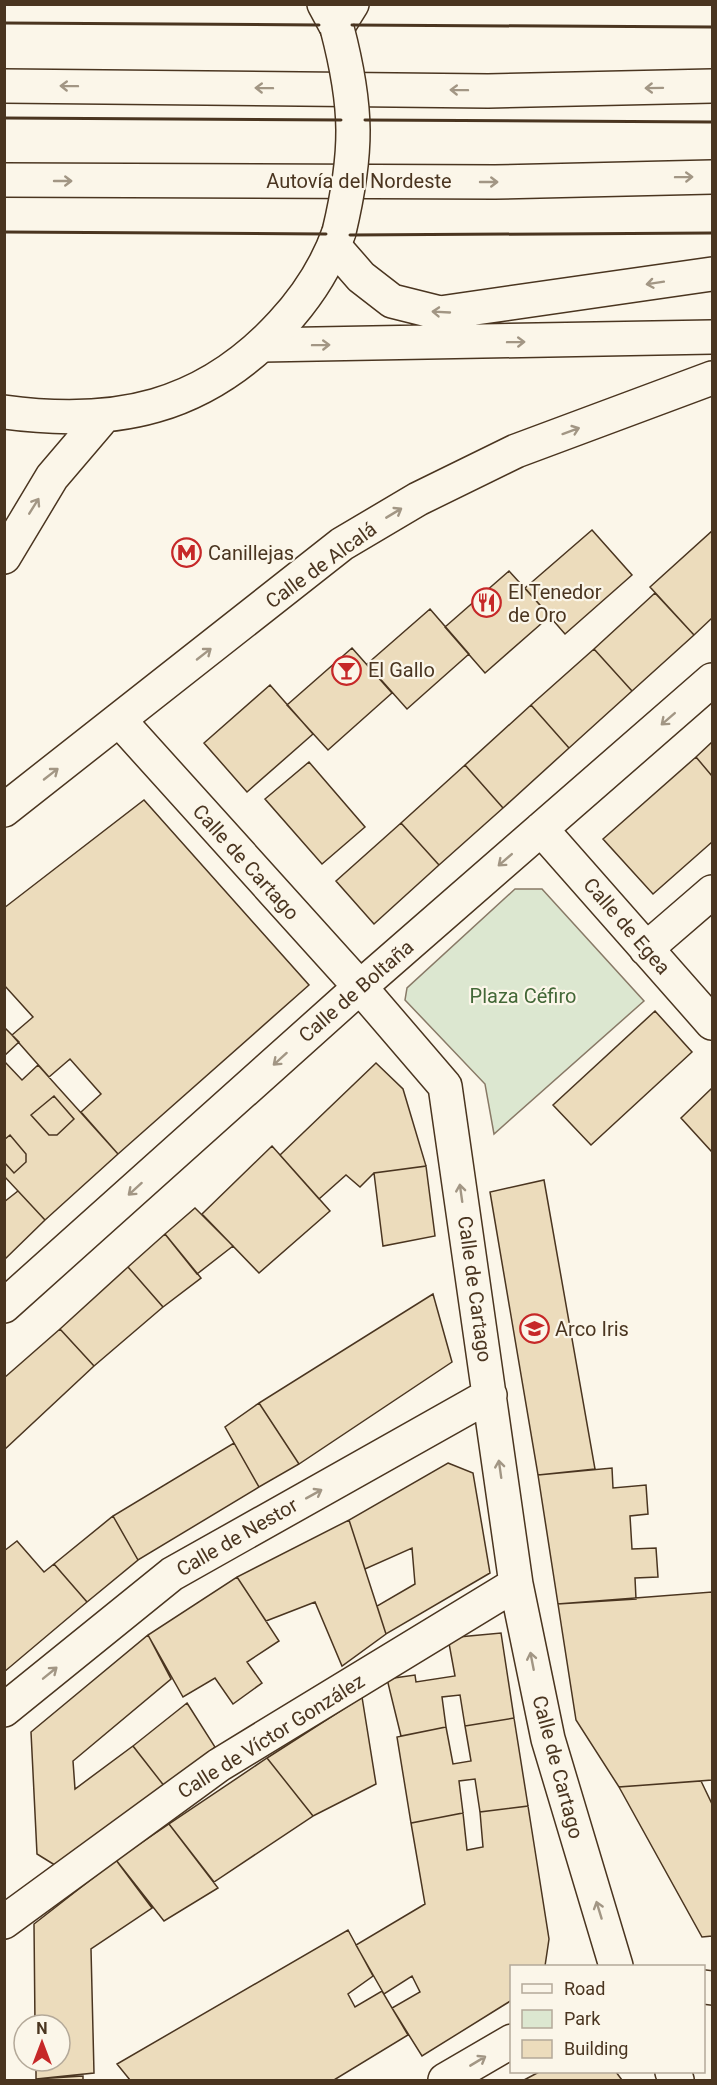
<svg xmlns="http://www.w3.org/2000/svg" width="717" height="2085" font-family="Roboto,sans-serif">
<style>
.green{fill:#dce7d0;stroke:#887966;stroke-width:1.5}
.building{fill:#ecdcbc;stroke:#4a3520;stroke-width:1.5;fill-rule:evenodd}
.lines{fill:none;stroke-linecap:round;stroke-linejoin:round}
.minor-casing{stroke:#4a3520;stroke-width:36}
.major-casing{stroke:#4a3520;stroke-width:36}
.highway-casing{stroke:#4a3520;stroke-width:36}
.minor{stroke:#fbf6e9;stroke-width:33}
.major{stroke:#fbf6e9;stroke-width:33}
.highway{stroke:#fbf6e9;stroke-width:33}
.major-bridge-casing{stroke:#4a3520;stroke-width:36;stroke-linecap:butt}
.major-bridge{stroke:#fbf6e9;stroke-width:33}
.wall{stroke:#4a3520;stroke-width:3}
.oneway{stroke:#a29684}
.labels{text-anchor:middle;stroke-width:4.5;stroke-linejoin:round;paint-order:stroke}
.street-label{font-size:20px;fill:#4a3520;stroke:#fbf6e9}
.poi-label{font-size:20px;fill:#4a3520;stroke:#fbf6e9;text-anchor:start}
.park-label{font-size:20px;fill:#436837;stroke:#fbf6e9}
</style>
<rect width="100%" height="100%" fill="#fbf6e9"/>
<!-- green -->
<path class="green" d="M 515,889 L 542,889 L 644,1001 L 494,1134 L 485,1084 L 405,1000 L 407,988 Z"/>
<!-- building -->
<path class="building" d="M 592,530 L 632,575 L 565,634 L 525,588 Z
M 712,531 L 712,618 L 694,635 L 650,587 Z
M 509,571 L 550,616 L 485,673 L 445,627 Z
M 655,593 L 694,635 L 632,691 L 594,649 Z
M 430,609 L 469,654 L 407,709 L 367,664 Z
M 352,648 L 392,693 L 328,750 L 287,705 Z
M 594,649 L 632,691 L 569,748 L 531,705 Z
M 270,685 L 313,734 L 247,792 L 204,743 Z
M 531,705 L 569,748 L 503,808 L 465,765 Z
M 712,742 L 712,776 L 696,757 Z
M 696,757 L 712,776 L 712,842 L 653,894 L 603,839 Z
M 309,762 L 365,827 L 322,864 L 265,799 Z
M 465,765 L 503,808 L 439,865 L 401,823 Z
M 144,800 L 309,985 L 118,1154 L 81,1112 L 101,1094 L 70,1059 L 49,1077 L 12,1035 L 33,1017 L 4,985 L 4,908 Z
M 401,823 L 439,865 L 374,924 L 336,881 Z
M 655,1011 L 692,1052 L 591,1145 L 553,1105 Z
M 4,1027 L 19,1042 L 4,1056 Z
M 4,1061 L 22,1080 L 38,1065 L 118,1154 L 45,1220 L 4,1176 L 4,1162 L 14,1173 L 26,1162 L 26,1154 L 10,1135 L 4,1140 ZM 54,1096 L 74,1119 L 57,1135 L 49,1135 L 31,1115 Z
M 376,1063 L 403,1089 L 426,1166 L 374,1173 L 360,1187 L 346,1175 L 319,1199 L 280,1155 Z
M 712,1088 L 712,1152 L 681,1118 Z
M 54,1096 L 74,1119 L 57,1135 L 49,1135 L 31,1115 Z
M 10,1135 L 26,1154 L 26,1162 L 14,1173 L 4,1162 L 4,1140 Z
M 272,1146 L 330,1211 L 259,1273 L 202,1214 Z
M 426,1166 L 435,1236 L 383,1246 L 374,1173 Z
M 544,1180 L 595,1469 L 538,1475 L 490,1192 Z
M 18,1191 L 45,1220 L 4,1260 L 4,1202 Z
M 195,1208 L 233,1246 L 197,1274 L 165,1234 Z
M 165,1234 L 201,1278 L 163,1307 L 128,1267 Z
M 128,1267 L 163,1307 L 94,1366 L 60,1329 Z
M 433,1294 L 452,1362 L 299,1464 L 259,1403 Z
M 60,1329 L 94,1366 L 4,1450 L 4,1378 Z
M 259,1403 L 299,1464 L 259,1487 L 225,1427 Z
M 234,1443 L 259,1487 L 138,1560 L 113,1516 Z
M 448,1463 L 473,1473 L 490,1573 L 386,1634 L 377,1606 L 415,1584 L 412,1548 L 365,1569 L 349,1520 Z
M 612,1468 L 613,1488 L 646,1485 L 648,1514 L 630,1516 L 632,1549 L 656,1548 L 658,1577 L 635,1578 L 636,1599 L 558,1604 L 538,1475 Z
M 113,1516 L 138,1560 L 87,1602 L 54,1564 Z
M 349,1520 L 386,1634 L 342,1666 L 315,1602 L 266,1621 L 237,1577 Z
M 17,1541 L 44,1572 L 54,1564 L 87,1602 L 4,1672 L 4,1551 Z
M 237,1577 L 279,1641 L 247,1662 L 262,1683 L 233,1704 L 215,1678 L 183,1697 L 148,1635 Z
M 712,1592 L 712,1780 L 619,1787 L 576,1720 L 558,1604 Z
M 501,1633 L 514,1718 L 465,1726 L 460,1695 L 442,1697 L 446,1727 L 401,1736 L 387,1679 L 415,1675 L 416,1682 L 455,1676 L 448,1638 Z
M 148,1635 L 171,1679 L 73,1761 L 75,1789 L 133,1746 L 165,1787 L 58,1867 L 37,1854 L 31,1732 Z
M 362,1697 L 376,1784 L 313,1816 L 267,1758 Z
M 187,1703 L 215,1747 L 165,1787 L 133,1746 Z
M 514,1718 L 528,1806 L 480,1812 L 475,1779 L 459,1781 L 463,1813 L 411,1823 L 397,1737 L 446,1727 L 453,1764 L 471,1761 L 465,1726 Z
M 267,1758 L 313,1816 L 214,1882 L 169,1824 Z
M 701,1781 L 712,1804 L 712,1936 L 702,1937 L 619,1787 Z
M 528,1806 L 549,1939 L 545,1966 L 512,1966 L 512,2000 L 422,2056 L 392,2008 L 420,1992 L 412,1976 L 384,1994 L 356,1945 L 425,1904 L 411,1823 L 463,1813 L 467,1850 L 483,1847 L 480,1812 Z
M 169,1824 L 218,1888 L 164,1921 L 116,1860 Z
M 116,1860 L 152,1908 L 91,1949 L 94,2073 L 36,2079 L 36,2061 L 60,2061 L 60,2025 L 35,2025 L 34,1924 Z
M 348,1930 L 373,1976 L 348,1994 L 355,2007 L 382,1991 L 408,2035 L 334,2080 L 130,2080 L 117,2064 Z
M 539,2072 L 616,2072 L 622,2080 L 524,2080 Z
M 83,2076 L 83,2080 L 36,2080 L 36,2079 Z"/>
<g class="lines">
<defs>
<path id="minor" d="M 337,28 L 352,4
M 334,246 L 361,277 L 392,301 L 440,313 L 712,274
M 262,345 L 712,337
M 120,721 L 360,987 L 445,1086 L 516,1584 L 548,1739 L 616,1966
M 4,810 L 342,544 L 418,499 L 516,451 L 712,378
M 541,829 L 712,1023
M 646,949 L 712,892
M 4,1306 L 360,987 L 712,680
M 4,1710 L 172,1574 L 490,1395
M 4,1922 L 219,1765 L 516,1584
M 704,1987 L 712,1988
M 672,2072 L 677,2080
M 445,2080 L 512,2041"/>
<path id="major" d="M 324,4 L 337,28
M 4,412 C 115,427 204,409 282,324 C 306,298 327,266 339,232
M 4,557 L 52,477 L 104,416"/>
<path id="highway" d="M 4,86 L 488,91 L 712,86
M 4,180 L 495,182 L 712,177"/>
</defs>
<!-- minor casing -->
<use href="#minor" class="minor-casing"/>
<!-- major casing -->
<use href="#major" class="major-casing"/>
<!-- highway casing -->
<use href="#highway" class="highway-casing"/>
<!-- minor -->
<use href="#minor" class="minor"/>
<!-- major -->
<use href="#major" class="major"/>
<!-- highway -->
<use href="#highway" class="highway"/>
<defs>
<path id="major-bridge" d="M 337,28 C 358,108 358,152 339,232"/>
</defs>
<!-- major-bridge casing -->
<use href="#major-bridge" class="major-bridge-casing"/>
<!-- major-bridge -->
<use href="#major-bridge" class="major-bridge"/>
<!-- wall -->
<path class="wall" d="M 4,23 L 319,25
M 352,25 L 712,27
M 4,118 L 341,120
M 365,120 L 712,122
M 4,232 L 326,234
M 350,235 L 712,233"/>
</g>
<!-- one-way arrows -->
<defs><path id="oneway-shaft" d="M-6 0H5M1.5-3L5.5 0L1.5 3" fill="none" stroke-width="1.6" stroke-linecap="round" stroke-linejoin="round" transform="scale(1.5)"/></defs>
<g class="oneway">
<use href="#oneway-shaft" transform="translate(69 86) rotate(-179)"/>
<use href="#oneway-shaft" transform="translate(264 88) rotate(-179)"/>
<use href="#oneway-shaft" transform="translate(654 88) rotate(179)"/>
<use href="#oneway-shaft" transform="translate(459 90) rotate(-179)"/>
<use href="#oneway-shaft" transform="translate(684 177) rotate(-1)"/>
<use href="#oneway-shaft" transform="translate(63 181)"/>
<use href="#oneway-shaft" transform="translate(489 182)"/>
<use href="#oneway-shaft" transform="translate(655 283) rotate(171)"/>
<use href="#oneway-shaft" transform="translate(441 312) rotate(-177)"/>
<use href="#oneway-shaft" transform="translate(516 342) rotate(-1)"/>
<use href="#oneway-shaft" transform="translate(321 345) rotate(-1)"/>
<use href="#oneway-shaft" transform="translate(571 431) rotate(-20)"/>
<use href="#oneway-shaft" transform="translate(34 506) rotate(-58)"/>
<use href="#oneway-shaft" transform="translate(394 513) rotate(-31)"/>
<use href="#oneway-shaft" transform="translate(204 654) rotate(-38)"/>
<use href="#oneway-shaft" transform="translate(668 719) rotate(139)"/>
<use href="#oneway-shaft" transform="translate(51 774) rotate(-38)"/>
<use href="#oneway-shaft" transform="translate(505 860) rotate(139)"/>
<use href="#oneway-shaft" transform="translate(280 1059) rotate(138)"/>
<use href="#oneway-shaft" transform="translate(135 1189) rotate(138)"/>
<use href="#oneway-shaft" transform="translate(461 1193) rotate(-98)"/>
<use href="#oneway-shaft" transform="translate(500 1469) rotate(-98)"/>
<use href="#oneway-shaft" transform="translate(314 1494) rotate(-29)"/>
<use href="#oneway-shaft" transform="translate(532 1661) rotate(-101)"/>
<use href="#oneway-shaft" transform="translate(50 1673) rotate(-39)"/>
<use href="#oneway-shaft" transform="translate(599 1910) rotate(-107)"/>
<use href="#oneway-shaft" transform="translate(478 2061) rotate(-31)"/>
</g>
<!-- icons -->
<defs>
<symbol id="metro-ring" viewBox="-11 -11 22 22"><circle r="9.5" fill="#fbf6e9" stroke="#c62828" stroke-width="1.5"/><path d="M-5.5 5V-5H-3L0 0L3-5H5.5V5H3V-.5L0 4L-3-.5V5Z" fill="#c62828"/></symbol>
<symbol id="restaurant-ring" viewBox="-11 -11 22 22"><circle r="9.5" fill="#fbf6e9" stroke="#c62828" stroke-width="1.5"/><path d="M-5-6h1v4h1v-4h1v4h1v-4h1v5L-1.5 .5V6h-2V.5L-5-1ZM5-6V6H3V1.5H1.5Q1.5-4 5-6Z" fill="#c62828"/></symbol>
<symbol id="bar-ring" viewBox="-11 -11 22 22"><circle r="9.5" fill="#fbf6e9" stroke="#c62828" stroke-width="1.5"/><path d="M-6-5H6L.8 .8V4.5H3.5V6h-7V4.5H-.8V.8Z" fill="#c62828"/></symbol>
<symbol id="school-ring" viewBox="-11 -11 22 22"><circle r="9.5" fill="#fbf6e9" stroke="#c62828" stroke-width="1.5"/><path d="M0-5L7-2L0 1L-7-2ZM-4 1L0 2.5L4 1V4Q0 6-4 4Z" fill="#c62828"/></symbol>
</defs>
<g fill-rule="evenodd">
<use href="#metro-ring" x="170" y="536" width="33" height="33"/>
<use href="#restaurant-ring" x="470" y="586" width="33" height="33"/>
<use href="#bar-ring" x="330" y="654" width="33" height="33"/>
<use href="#school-ring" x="518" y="1312" width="33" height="33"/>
</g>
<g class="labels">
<!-- street labels -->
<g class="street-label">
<text x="359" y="188">Autovía del Nordeste</text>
<text transform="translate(321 565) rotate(-36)" y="7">Calle de Alcalá</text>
<text transform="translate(246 862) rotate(48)" y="7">Calle de Cartago</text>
<text transform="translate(627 926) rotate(49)" y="7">Calle de Egea</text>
<text transform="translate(356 991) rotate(-41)" y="7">Calle de Boltaña</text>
<text transform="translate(475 1289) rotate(82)" y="7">Calle de Cartago</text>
<text transform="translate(237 1537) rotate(-30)" y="7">Calle de Nestor</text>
<text transform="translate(271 1736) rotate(-32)" y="7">Calle de Víctor González</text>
<text transform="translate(558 1767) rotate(75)" y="7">Calle de Cartago</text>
</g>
<!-- poi labels -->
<g class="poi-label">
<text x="208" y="560">Canillejas</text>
<text x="508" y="599">El Tenedor<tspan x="508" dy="23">de Oro</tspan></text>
<text x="368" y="677">El Gallo</text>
<text x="555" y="1336">Arco Iris</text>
</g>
<!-- park labels -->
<g class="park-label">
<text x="523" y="1003">Plaza Céfiro</text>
</g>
</g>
<!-- border -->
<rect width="717" height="2085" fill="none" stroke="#4a3520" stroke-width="12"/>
<!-- legend -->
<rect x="510" y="1965" width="195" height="108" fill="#fbf6e9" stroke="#b4a999" stroke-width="1.5"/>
<rect x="522" y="1984" width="30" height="9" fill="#fbf6e9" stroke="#b4a999" stroke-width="1.5"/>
<text x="564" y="1995" font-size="18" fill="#4a3520">Road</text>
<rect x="522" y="2010" width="30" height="18" fill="#dce7d0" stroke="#b4a999" stroke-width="1.5"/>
<text x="564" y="2025" font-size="18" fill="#4a3520">Park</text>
<rect x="522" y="2040" width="30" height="18" fill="#ecdcbc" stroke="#b4a999" stroke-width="1.5"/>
<text x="564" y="2055" font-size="18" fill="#4a3520">Building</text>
<!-- north arrow -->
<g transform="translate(42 2043)"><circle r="28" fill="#fbf6e9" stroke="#b4a999" stroke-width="1.5"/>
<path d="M0-4.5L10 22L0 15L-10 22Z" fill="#c62828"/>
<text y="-9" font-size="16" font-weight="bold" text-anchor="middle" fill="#4a3520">N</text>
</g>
</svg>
